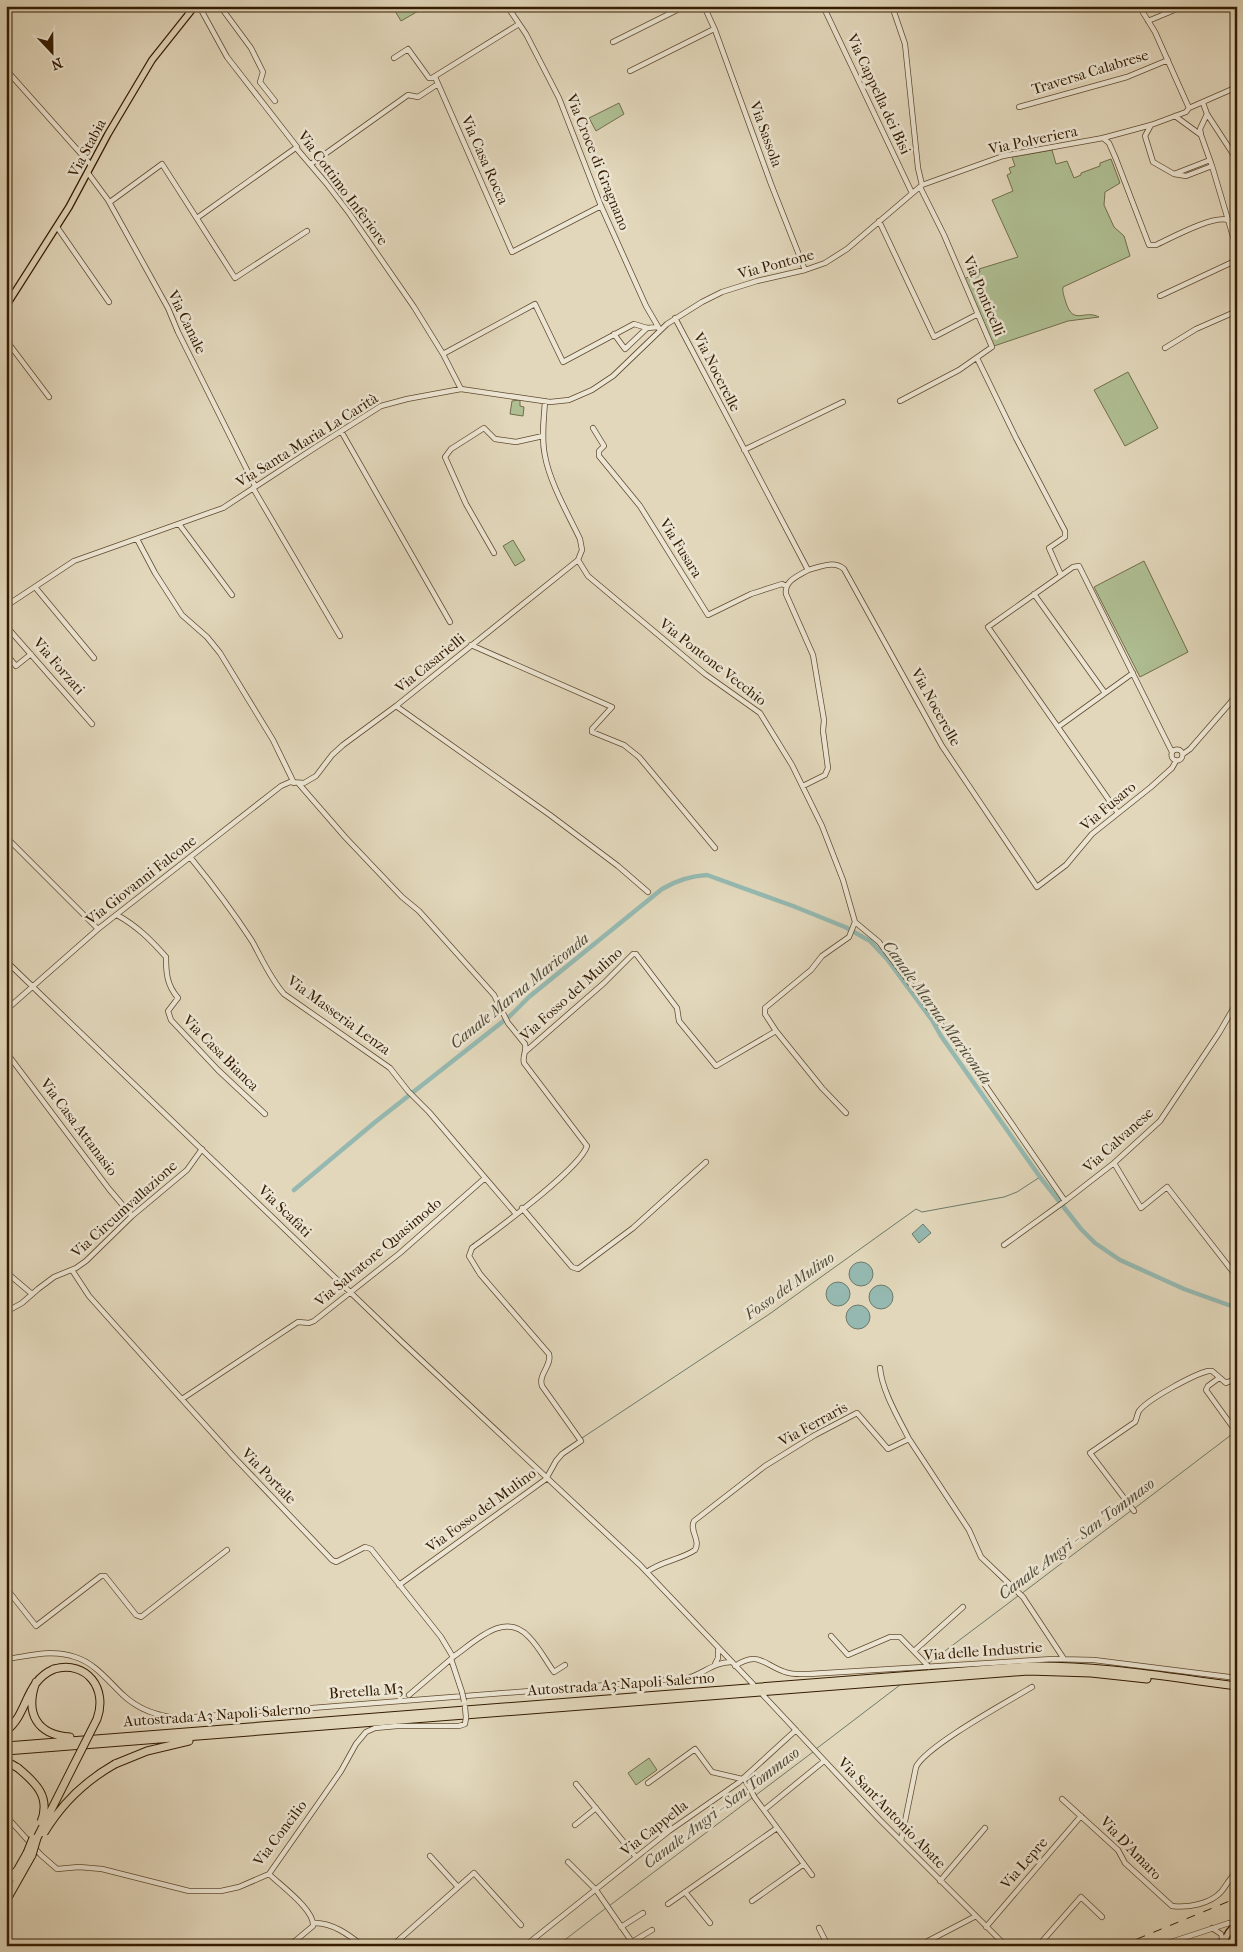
<svg xmlns="http://www.w3.org/2000/svg" width="1243" height="1952" font-family="'IM FELL French Canon',serif">
<style>
.green{fill:#afbf93;stroke:#726e4a}
.water{fill:#95b9b1;stroke:#6e7a6a}
.lines{fill:none;stroke-linecap:round;stroke-linejoin:round}
.stream{stroke:#6e7a6a;stroke-width:1}
.canal{stroke:#95b9b1;stroke-width:4.5}
.minor-casing{stroke:#604b2f;stroke-width:6}
.major-casing{stroke:#341c00;stroke-width:8}
.highway-casing{stroke:#341c00;stroke-width:9}
.minor{stroke:#ece5d3;stroke-width:4.5}
.major{stroke:#e2d7bb;stroke-width:5.5}
.highway{stroke:#e2d7bb;stroke-width:7}
.rail{stroke:#341c00;stroke-width:1;stroke-dasharray:9 9;stroke-linecap:butt}
.minor-bridge-casing{stroke:#604b2f;stroke-width:6;stroke-linecap:butt}
.highway-bridge-casing{stroke:#341c00;stroke-width:9;stroke-linecap:butt}
.minor-bridge{stroke:#ece5d3;stroke-width:4.5}
.highway-bridge{stroke:#e2d7bb;stroke-width:7}
.labels{text-anchor:middle;stroke-width:5;stroke-linejoin:round;paint-order:stroke}
.street-label{font-size:15px;fill:#341c00;stroke:#ece5d3}
.water-label{font-size:16px;font-style:italic;fill:#514b35;stroke:#ece5d3}
</style>
<rect width="100%" height="100%" fill="#e2d7bb"/>
<filter id="stains"><feTurbulence type="fractalNoise" baseFrequency=".004" numOctaves="4"/><feColorMatrix values="0 0 0 0 .2 0 0 0 0 .09 0 0 0 0 .02 0 0 0 .5 -.17"/></filter>
<radialGradient id="worn" r=".72"><stop offset=".6" stop-color="#630" stop-opacity="0"/><stop offset="1" stop-color="#630" stop-opacity=".3"/></radialGradient>
<!-- green -->
<path class="green" d="M 392,6 L 427,6 L 401,21 Z
M 619,103 L 624,114 L 596,131 L 589,118 Z
M 1052,150 L 1056,164 L 1067,161 L 1074,178 L 1081,175 L 1081,173 L 1100,166 L 1100,163 L 1111,159 L 1120,183 L 1105,192 L 1104,205 L 1114,227 L 1124,236 L 1130,256 L 1063,287 C 1062,293 1065,298 1066,303 C 1074,326 1084,309 1099,317 L 1068,321 L 994,346 L 964,279 L 980,272 L 979,269 L 1018,257 L 992,200 L 1013,191 L 1007,175 L 1011,173 L 1009,168 L 1015,166 L 1012,157 Z
M 1128,372 L 1158,428 L 1125,446 L 1094,390 Z
M 519,400 L 520,400 L 520,406 L 524,407 L 523,416 L 510,414 L 512,401 Z
M 513,540 L 525,560 L 515,566 L 503,546 Z
M 1144,561 L 1188,652 L 1140,677 L 1094,587 Z
M 649,1758 L 657,1770 L 636,1785 L 628,1773 Z
M 1231,1933 L 1237,1938 L 1237,1946 L 1224,1946 Z"/>
<!-- water -->
<path class="water" d="M 923,1224 L 931,1233 L 919,1243 L 912,1234 Z
M849 1274a12 12 0 1 1 24 0a12 12 0 1 1-24 0Z
M826 1294a12 12 0 1 1 24 0a12 12 0 1 1-24 0Z
M869 1297a12 12 0 1 1 24 0a12 12 0 1 1-24 0Z
M846 1317a12 12 0 1 1 24 0a12 12 0 1 1-24 0Z"/>
<g class="lines">
<!-- stream -->
<path class="stream" d="M 582,1438 L 768,1315 L 916,1209 L 922,1212 L 1004,1197 L 1017,1192 L 1040,1177
M 563,1450 L 579,1440
M 1135,1508 L 1235,1432
M 1021,1594 L 1132,1510
M 929,1663 L 1018,1596
M 816,1749 L 900,1685
M 609,1906 L 813,1752
M 557,1946 L 606,1908"/>
<!-- canal -->
<path class="canal" d="M 294,1190 L 374,1123 L 511,1015 L 529,997 L 662,889 C 677,880 690,876 707,875 L 793,906 L 845,927 L 870,941 L 887,959 L 932,1020 L 941,1036 L 1040,1177 L 1081,1229 L 1095,1243 L 1120,1260 L 1151,1274 L 1184,1289 L 1237,1308
M 1216,1946 L 1219,1940"/>
<defs>
<path id="minor" d="M 199,6 L 227,57 L 297,147 L 297,149 L 326,183 L 349,213 L 414,307 L 443,354 L 461,389
M 220,6 L 251,48 L 263,72 L 260,82 L 275,101
M 507,6 L 526,34 L 559,98 L 601,206 L 646,306 L 660,330
M 704,6 L 715,30 L 771,184 L 805,270
M 823,6 L 912,193
M 892,6 L 905,44 L 918,168 L 922,185
M 1139,6 L 1155,32 L 1189,108
M 1148,21 L 1184,6
M 613,42 L 685,6
M 394,58 L 408,49 L 429,78 L 432,78 L 519,24
M 630,71 L 714,29
M 6,74 L 9,73 L 91,165
M 435,77 L 512,252 L 601,206
M 1203,103 L 1207,114 L 1200,129 L 1201,135 L 1212,166 L 1237,250
M 1019,107 L 1127,77 L 1168,60
M 1207,114 L 1237,160
M 1175,116 L 1201,135
M 1151,125 L 1145,136 L 1153,162 L 1174,174 L 1210,160
M 1103,138 L 1109,143 L 1116,159 L 1149,245 L 1156,245 C 1171,238 1213,215 1228,220
M 311,164 L 408,95 L 418,97 L 438,84
M 88,173 L 108,200 L 168,308 L 178,332 L 255,486
M 1174,174 L 1186,176 L 1212,166
M 110,202 L 162,164 L 235,278 L 307,231
M 197,218 L 297,147
M 879,221 L 934,337 L 978,314
M 57,227 L 109,302
M 1160,296 L 1237,260
M 675,318 L 808,570 C 819,567 834,560 844,569 L 942,746 L 1037,887 L 1066,865 L 1092,834 L 1151,787 L 1172,768 L 1176,761
M 614,334 L 625,349 L 647,328
M 6,340 L 49,397
M 1165,348 L 1196,329 L 1237,311
M 443,354 L 535,304 L 563,362 L 634,324 L 647,328 L 658,327
M 977,358 L 1016,438 L 1065,531 L 1065,537 L 1049,548 L 1061,575
M 545,401 C 544,419 541,438 545,456 C 550,483 568,514 580,539 L 582,550 L 578,560
M 900,401 L 959,370 L 992,347 L 944,235 L 920,187
M 593,428 L 604,446 L 599,451 L 599,456 L 640,506 L 708,615 L 751,594 L 782,584 L 786,586
M 341,431 L 450,622
M 744,450 L 843,402
M 253,488 L 340,636
M 179,524 L 232,595
M 137,539 L 155,573 L 182,615 L 207,637 L 220,653 L 273,740 L 294,783
M 494,553 L 466,504 L 445,457 L 451,449 L 484,428 L 495,439 L 516,442 L 543,436
M 578,560 L 588,576 L 705,674 L 760,713 L 792,765 L 822,826 L 843,880 L 855,922 L 879,942 L 916,991 L 974,1069 L 1065,1201
M 35,587 L 94,658
M 1034,594 L 1105,693
M 6,606 L 74,561 L 223,508 L 316,447 L 381,406 L 407,399 L 461,389 L 550,402 L 569,400 L 592,390 L 613,376 L 667,324 L 702,302 L 722,292 L 757,281 L 805,270 L 825,263 L 847,249 L 922,185 L 1003,156 L 1103,138 L 1151,125 L 1186,112 L 1189,108 L 1237,87
M 6,626 L 92,724
M 471,645 L 612,707 L 592,729 L 592,732 L 624,745 L 639,757 L 715,848
M 6,654 L 16,666 L 31,654
M 396,706 L 550,815 L 618,866 L 648,892
M 1058,727 L 1133,673
M1171.5 755a5.5 5.5 0 1 1 11 0a5.5 5.5 0 1 1-11 0Z
M 1183,754 L 1190,749 L 1237,695
M 299,784 L 345,837 L 402,897 L 419,911 L 494,995 L 508,1023 L 525,1044 C 527,1051 522,1056 524,1063 L 587,1146 C 579,1170 496,1230 472,1248 L 469,1256 L 480,1274 L 549,1354 C 552,1366 538,1374 542,1386 L 581,1441 L 562,1454 L 556,1461 L 546,1479 L 399,1585
M 803,786 L 825,775 L 828,768 L 823,731 L 824,720 L 813,655 L 786,594 C 784,581 798,576 808,570
M 1118,813 L 988,627 L 1073,567 L 1079,566 L 1172,752
M 6,837 L 98,929
M 190,857 C 212,884 233,912 252,941 C 262,959 270,978 284,994 L 390,1068 L 408,1091 L 429,1112 L 516,1214
M 117,915 C 137,926 151,940 166,957 C 166,974 167,985 178,998 L 168,1011 L 171,1020 L 218,1070 L 265,1114
M 6,961 L 403,1343 L 640,1565 L 753,1684
M 6,1010 L 98,929 L 281,786 L 290,782 L 304,783 L 316,776 L 332,755 L 343,745 L 396,706 L 578,560
M 776,1031 L 765,1014 L 765,1008 L 811,970 L 822,956 L 849,937 L 855,922
M 6,1052 L 109,1189 L 132,1216
M 525,1052 L 604,983 L 633,954 L 636,954 L 677,1008 L 679,1021 L 716,1066 L 776,1031 L 822,1088 L 846,1113
M 1114,1163 L 1141,1208 L 1167,1187 L 1237,1277
M 522,1208 L 572,1267 L 578,1269 L 633,1228 L 706,1162
M 1004,1245 L 1065,1201 L 1114,1163 L 1160,1121 L 1219,1033 L 1237,1002
M 72,1270 L 89,1296 L 114,1324 L 233,1456 L 332,1560 L 336,1562 L 340,1560 L 365,1547 L 371,1549 L 441,1637 L 453,1657 L 451,1659 L 462,1692
M 6,1272 L 32,1294
M 6,1312 L 22,1303 L 38,1289 L 54,1277 L 76,1268 L 86,1261 L 132,1216 L 187,1170 L 202,1149
M 880,1368 C 882,1391 899,1419 909,1439
M 1219,1378 L 1208,1386 L 1206,1390 L 1237,1433
M 182,1399 L 298,1322 L 309,1323 L 314,1321 L 400,1253 L 485,1178
M 1134,1511 L 1090,1453 L 1135,1422 C 1137,1419 1137,1414 1139,1411 C 1148,1399 1193,1375 1208,1371 L 1212,1371 L 1226,1383 L 1237,1378
M 647,1572 C 661,1561 680,1560 695,1550 C 701,1540 689,1531 694,1521 L 765,1466 L 815,1435 L 857,1413 L 888,1449 L 909,1439 L 969,1530 L 981,1557 L 1023,1597 L 1064,1659
M 6,1588 L 36,1626 L 101,1576 L 105,1576 L 136,1615 L 141,1617 L 227,1550
M 831,1636 L 848,1655 L 890,1637 L 900,1637 L 929,1667
M 914,1651 L 963,1607
M 453,1657 C 475,1642 504,1610 529,1637 C 539,1647 546,1661 554,1672 L 565,1665
M 6,1659 C 30,1656 52,1649 75,1657 C 95,1663 108,1681 123,1695 C 139,1710 160,1717 182,1718 L 684,1679 C 701,1676 713,1662 731,1662
M 715,1664 L 718,1658 L 718,1649
M 735,1666 C 758,1650 764,1665 785,1672 C 793,1675 801,1674 809,1674 L 1053,1659 L 1094,1660 L 1237,1678
M 409,1695 L 451,1659
M 763,1695 L 879,1819 L 1006,1946
M 744,1778 L 755,1798 L 812,1875
M 648,1783 L 695,1749 L 712,1772 L 742,1779
M 576,1784 L 636,1857
M 1062,1799 L 1118,1850 L 1125,1863 L 1172,1906 C 1188,1908 1210,1904 1221,1892 C 1227,1885 1230,1877 1237,1872
M 764,1810 L 824,1761
M 6,1816 L 41,1855 L 57,1869 L 79,1867 L 102,1869 L 189,1891 L 221,1891 L 239,1887 L 269,1874 L 341,1771 L 356,1744 L 366,1732 L 375,1728 L 397,1726 L 459,1726 L 465,1724 L 466,1718
M 575,1825 L 596,1808
M 901,1841 L 916,1767 C 926,1746 1009,1701 1032,1687
M 430,1856 L 458,1887
M 568,1862 L 596,1890 L 632,1942 L 632,1946
M 269,1874 C 280,1885 315,1910 313,1926 L 289,1946
M 940,1881 L 985,1828
M 685,1892 L 710,1923
M 752,1901 L 804,1864
M 668,1904 L 777,1828
M 313,1923 C 332,1922 349,1935 363,1946
M 621,1927 L 643,1913
M 986,1927 L 1081,1816
M 819,1928 L 828,1946
M 1212,1928 L 1221,1934 L 1223,1941
M 928,1941 L 976,1916
M 632,1942 L 652,1930
M 526,1945 L 669,1831 L 738,1783 L 796,1730
M 392,1946 L 474,1873 L 521,1925
M 1038,1946 L 1081,1897 L 1102,1917
M 1159,1946 L 1229,1923 L 1237,1922"/>
<path id="major" d="M 6,306 L 69,207 L 108,134 L 152,60 L 195,6
M 1221,1946 L 1229,1932 L 1237,1923"/>
<path id="highway" d="M 36,1682 C 25,1712 36,1735 70,1737
M 6,1731 C 29,1713 24,1682 54,1669
M 6,1746 L 1029,1666 C 1099,1665 1167,1677 1237,1686
M 6,1751 L 1028,1671 L 1091,1673 L 1147,1679
M 6,1761 L 18,1768
M 115,1764 L 147,1751 L 189,1741
M 6,1884 L 18,1869 L 27,1853
M 6,1901 L 32,1855"/>
</defs>
<!-- minor casing -->
<use href="#minor" class="minor-casing"/>
<!-- major casing -->
<use href="#major" class="major-casing"/>
<!-- highway casing -->
<use href="#highway" class="highway-casing"/>
<!-- minor -->
<use href="#minor" class="minor"/>
<!-- major -->
<use href="#major" class="major"/>
<!-- highway -->
<use href="#highway" class="highway"/>
<!-- rail -->
<path class="rail" d="M 1120,1946 L 1237,1898"/>
<defs>
<path id="minor-bridge" d="M 462,1692 L 464,1701
M 465,1707 L 466,1718"/>
<path id="highway-bridge" d="M 18,1768 C 36,1783 51,1797 41,1822
M 44,1833 C 62,1803 85,1781 115,1764
M 27,1853 L 33,1838
M 32,1855 L 37,1838 L 97,1719 C 108,1689 87,1660 54,1669"/>
</defs>
<!-- minor-bridge casing -->
<use href="#minor-bridge" class="minor-bridge-casing"/>
<!-- highway-bridge casing -->
<use href="#highway-bridge" class="highway-bridge-casing"/>
<!-- minor-bridge -->
<use href="#minor-bridge" class="minor-bridge"/>
<!-- highway-bridge -->
<use href="#highway-bridge" class="highway-bridge"/>
</g>
<g class="labels">
<!-- street labels -->
<g class="street-label">
<text transform="translate(1090 72) rotate(-17)" y="5">Traversa Calabrese</text>
<text transform="translate(879 94) rotate(65)" y="5">Via Cappella dei Bisi</text>
<text transform="translate(766 134) rotate(70)" y="5">Via Sassola</text>
<text transform="translate(1033 140) rotate(-12)" y="5">Via Polveriera</text>
<text transform="translate(87 148) rotate(-62)" y="5">Via Stabia</text>
<text transform="translate(485 160) rotate(66)" y="5">Via Casa Rocca</text>
<text transform="translate(598 162) rotate(68)" y="5">Via Croce di Gragnano</text>
<text transform="translate(343 188) rotate(53)" y="5">Via Cottimo Inferiore</text>
<text transform="translate(776 264) rotate(-15)" y="5">Via Pontone</text>
<text transform="translate(984 296) rotate(67)" y="5">Via Ponticelli</text>
<text transform="translate(187 322) rotate(64)" y="5">Via Canale</text>
<text transform="translate(717 372) rotate(63)" y="5">Via Nocerelle</text>
<text transform="translate(307 440) rotate(-32)" y="5">Via Santa Maria La Carità</text>
<text transform="translate(681 548) rotate(58)" y="5">Via Fusara</text>
<text transform="translate(713 662) rotate(38)" y="5">Via Pontone Vecchio</text>
<text transform="translate(430 663) rotate(-39)" y="5">Via Casarielli</text>
<text transform="translate(59 666) rotate(49)" y="5">Via Forzati</text>
<text transform="translate(936 707) rotate(61)" y="5">Via Nocerelle</text>
<text transform="translate(1108 806) rotate(-40)" y="5">Via Fusaro</text>
<text transform="translate(141 880) rotate(-38)" y="5">Via Giovanni Falcone</text>
<text transform="translate(571 994) rotate(-42)" y="5">Via Fosso del Mulino</text>
<text transform="translate(339 1015) rotate(36)" y="5">Via Masseria Lenza</text>
<text transform="translate(221 1053) rotate(45)" y="5">Via Casa Bianca</text>
<text transform="translate(79 1127) rotate(53)" y="5">Via Casa Attanasio</text>
<text transform="translate(1118 1140) rotate(-42)" y="5">Via Calvanese</text>
<text transform="translate(124 1209) rotate(-42)" y="5">Via Circumvallazione</text>
<text transform="translate(285 1211) rotate(44)" y="5">Via Scafati</text>
<text transform="translate(378 1252) rotate(-40)" y="5">Via Salvatore Quasimodo</text>
<text transform="translate(813 1424) rotate(-29)" y="5">Via Ferraris</text>
<text transform="translate(269 1476) rotate(46)" y="5">Via Portale</text>
<text transform="translate(481 1510) rotate(-36)" y="5">Via Fosso del Mulino</text>
<text transform="translate(983 1651) rotate(-4)" y="5">Via delle Industrie</text>
<text transform="translate(621 1684) rotate(-4)" y="5">Autostrada A3 Napoli-Salerno</text>
<text transform="translate(366 1691) rotate(-4)" y="5">Bretella M3</text>
<text transform="translate(217 1715) rotate(-4)" y="5">Autostrada A3 Napoli-Salerno</text>
<text transform="translate(892 1813) rotate(46)" y="5">Via Sant'Antonio Abate</text>
<text transform="translate(654 1828) rotate(-38)" y="5">Via Cappella</text>
<text transform="translate(280 1833) rotate(-53)" y="5">Via Concilio</text>
<text transform="translate(1131 1848) rotate(46)" y="5">Via D'Amaro</text>
<text transform="translate(1024 1863) rotate(-49)" y="5">Via Lepre</text>
</g>
<!-- water labels -->
<g class="water-label">
<text transform="translate(519 990) rotate(-39)" y="6">Canale Marna Mariconda</text>
<text transform="translate(938 1012) rotate(54)" y="6">Canale Marna Mariconda</text>
<text transform="translate(789 1285) rotate(-35)" y="6">Fosso del Mulino</text>
<text transform="translate(1076 1538) rotate(-37)" y="6">Canale Angri - San Tommaso</text>
<text transform="translate(721 1807) rotate(-37)" y="6">Canale Angri - San Tommaso</text>
</g>
</g>
<!-- margin -->
<rect width="1243" height="1952" fill="none" stroke="#e2d7bb" stroke-width="25"/>
<rect x="8" y="8" width="1228" height="1937" fill="none" stroke="#341c00" stroke-width="2.5"/>
<rect x="12" y="12" width="1218" height="1927" fill="none" stroke="#341c00"/>
<!-- north arrow -->
<g transform="translate(52 52) rotate(158)" stroke="#ece5d3" stroke-width="4" paint-order="stroke">
<path d="M0-4L9 19L0 12L-9 19Z" fill="#341c00"/>
<text y="-8" font-size="14" font-weight="bold" text-anchor="middle" fill="#341c00">N</text>
</g>
<rect width="100%" height="100%" filter="url(#stains)"/>
<rect width="100%" height="100%" fill="url(#worn)"/>
</svg>
